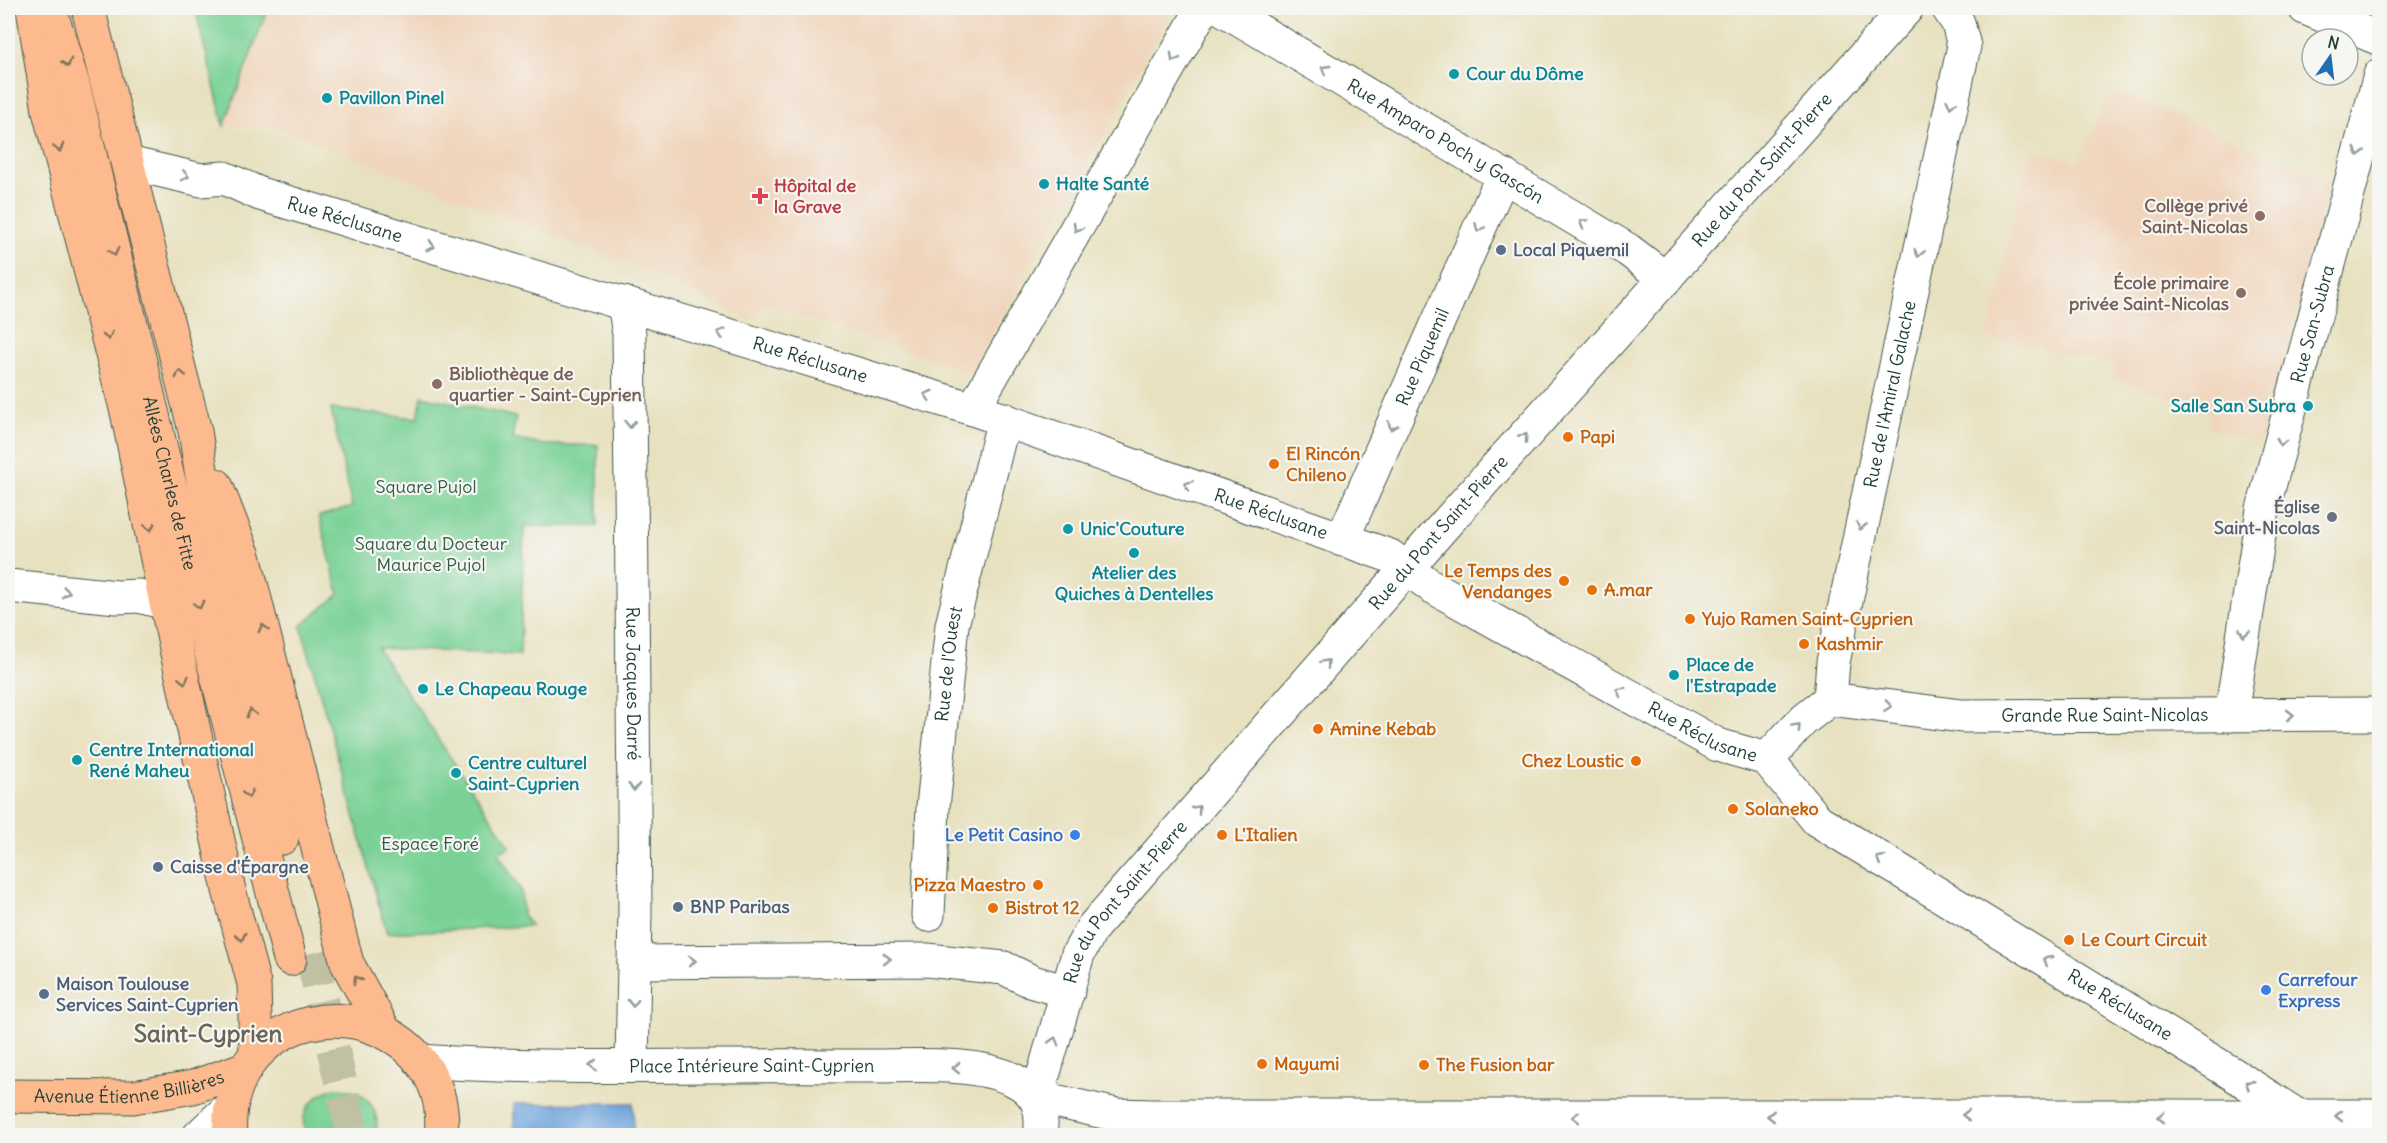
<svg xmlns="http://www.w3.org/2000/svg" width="2387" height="1143" font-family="Delius,sans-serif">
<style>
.built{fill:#f0d5bc}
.green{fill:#79d196;stroke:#4c8765;stroke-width:1.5}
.water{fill:#71a4dd;stroke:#487088;stroke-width:1.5}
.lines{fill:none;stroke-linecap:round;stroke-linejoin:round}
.primary-tunnel{stroke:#c0c0a3;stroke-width:33;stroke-dasharray:33 16;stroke-linecap:butt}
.minor-casing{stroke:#3d5649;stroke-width:35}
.tertiary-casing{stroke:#3d5649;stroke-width:35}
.primary-casing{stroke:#3d5649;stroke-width:35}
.minor{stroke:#fff;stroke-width:33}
.tertiary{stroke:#fff;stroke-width:33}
.primary{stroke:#fcba8e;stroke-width:33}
.oneway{stroke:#8f9e9a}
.oneway2{stroke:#82755c}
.culture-dot{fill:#0f9aa8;stroke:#f6f6f2;stroke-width:2}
.health-dot{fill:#e0444e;stroke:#f6f6f2;stroke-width:2}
.education-dot{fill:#8d6e63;stroke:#f6f6f2;stroke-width:2}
.service-dot{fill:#5c6f8a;stroke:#f6f6f2;stroke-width:2}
.food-dot{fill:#e8710a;stroke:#f6f6f2;stroke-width:2}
.worship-dot{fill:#6b7280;stroke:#f6f6f2;stroke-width:2}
.shop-dot{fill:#3f7fe0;stroke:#f6f6f2;stroke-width:2}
.labels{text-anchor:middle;stroke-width:4.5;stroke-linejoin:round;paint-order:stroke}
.culture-label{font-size:18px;font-weight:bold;fill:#0d838f;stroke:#f6f6f2;text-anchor:start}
.street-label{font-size:18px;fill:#1f3d34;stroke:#f6f6f2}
.health-label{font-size:18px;font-weight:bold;fill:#be3a42;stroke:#f6f6f2;text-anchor:start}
.education-label{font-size:18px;font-weight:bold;fill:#785e54;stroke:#f6f6f2;text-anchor:end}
.service-label{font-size:18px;font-weight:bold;fill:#4e5e75;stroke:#f6f6f2;text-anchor:start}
.food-label{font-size:18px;font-weight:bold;fill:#c56008;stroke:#f6f6f2;text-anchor:start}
.park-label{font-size:18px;fill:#315b48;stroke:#f6f6f2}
.worship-label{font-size:18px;font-weight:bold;fill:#5b616d;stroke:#f6f6f2;text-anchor:end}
.shop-label{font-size:18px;font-weight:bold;fill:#366cbe;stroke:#f6f6f2;text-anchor:end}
.district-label{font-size:24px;font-weight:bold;fill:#6a6555;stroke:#f6f6f2}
</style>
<rect width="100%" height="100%" fill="#f6f6f2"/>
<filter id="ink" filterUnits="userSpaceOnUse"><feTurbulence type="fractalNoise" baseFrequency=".0167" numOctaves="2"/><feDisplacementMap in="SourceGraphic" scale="12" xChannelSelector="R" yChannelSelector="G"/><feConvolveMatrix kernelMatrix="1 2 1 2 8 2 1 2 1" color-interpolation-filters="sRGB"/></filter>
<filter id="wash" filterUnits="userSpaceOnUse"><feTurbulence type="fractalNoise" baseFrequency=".008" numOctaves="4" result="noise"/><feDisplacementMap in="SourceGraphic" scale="24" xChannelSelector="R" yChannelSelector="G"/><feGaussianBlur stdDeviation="1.35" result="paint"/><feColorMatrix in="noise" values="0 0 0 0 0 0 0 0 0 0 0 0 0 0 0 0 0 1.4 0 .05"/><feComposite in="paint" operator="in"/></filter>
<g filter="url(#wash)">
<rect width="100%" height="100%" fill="#e8e1bf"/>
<!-- built -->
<path class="built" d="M 268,8 L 1174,8 L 971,373 L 763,304 L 752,320 L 662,278 L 272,125 L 224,126 Z
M 2111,89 L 2332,181 L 2262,443 L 2209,427 L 2208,412 L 2203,409 L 2112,378 L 2114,364 L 1988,338 L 2030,149 L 2078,162 Z"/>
<!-- green -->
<path class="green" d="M 195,8 L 268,8 L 224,126 Z
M 422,396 L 516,417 L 512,439 L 544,445 L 598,445 L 598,526 L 524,526 L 520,655 L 377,648 L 510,846 L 498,854 L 521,890 L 523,915 L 531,926 L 387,933 L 301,626 L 339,594 L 319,516 L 352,507 L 331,409 L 418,418 Z
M 335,1088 C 361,1088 383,1107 375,1135 L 306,1135 C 297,1112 314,1095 335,1088 Z"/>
<!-- water -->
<path class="water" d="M 633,1103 L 634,1135 L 514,1135 L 514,1104 Z"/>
</g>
<g filter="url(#ink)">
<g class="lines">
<!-- primary-tunnel -->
<path class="primary-tunnel" d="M 311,953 L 353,1136"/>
<defs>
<g id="minor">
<path id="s1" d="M 1221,8 L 1628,250 L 1666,279"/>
<path d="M 2305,8 L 2380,39"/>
<path id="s2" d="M 128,163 L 201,180 L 224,178 L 260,194 L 973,409 L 1390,556 L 1431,586 L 1718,745 L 1767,759 L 1817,820 L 2233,1074 L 2298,1116"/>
<path id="s3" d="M 624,303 L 629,334 L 631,482 L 635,913 L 632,1065"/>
<path d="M 973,409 L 1203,8"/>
<path id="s4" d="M 1342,540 L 1503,175"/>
<path d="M 8,586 L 117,597 L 139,596 L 166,603"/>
<path id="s5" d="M 1830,699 L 1961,716 L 2380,714"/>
<path id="s6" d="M 2231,715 L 2263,509 L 2380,75"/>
<path id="s7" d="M 1767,759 L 1803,720 L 1830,699 L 1833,662 L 1964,46 L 1958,23 L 1948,8"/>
<path id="s8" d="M 928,915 L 933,807 L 952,625 L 1004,419"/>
<path d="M 634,962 L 927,960 L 1004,968 L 1033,982 L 1068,992"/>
<path id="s9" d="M 1037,1097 L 1078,954 L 1093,927 L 1442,528 L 1907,8"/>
<path d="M 199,1136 L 231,1106"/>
</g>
<g id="tertiary">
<path id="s10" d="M 420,1061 C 565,1071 711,1064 856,1066 C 903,1067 971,1059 1014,1080 C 1038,1092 1044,1110 1040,1136"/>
<path d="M 1037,1097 L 1117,1115 L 1153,1116 L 2380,1116"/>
</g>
<g id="primary">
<path d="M 33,8 L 49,111 L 127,412 L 166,603 L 229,890 L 254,984 L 256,1054"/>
<path d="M 88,8 L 195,431 L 217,575 L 282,838"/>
<path id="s11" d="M 51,12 L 73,84 L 202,618 L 290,959"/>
<path d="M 216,485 L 244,556 L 347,963 L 385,1032"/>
<path id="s12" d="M 8,1096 L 133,1097 L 193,1087 L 246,1068"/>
<path d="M 230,1136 C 228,1109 234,1083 250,1062 C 314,979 453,1029 441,1136"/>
</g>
</defs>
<!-- minor casing -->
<use href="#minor" class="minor-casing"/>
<!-- tertiary casing -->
<use href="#tertiary" class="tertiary-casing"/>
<!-- primary casing -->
<use href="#primary" class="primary-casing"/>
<!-- minor -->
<use href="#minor" class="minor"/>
<!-- tertiary -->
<use href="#tertiary" class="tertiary"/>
<!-- primary -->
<use href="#primary" class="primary"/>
</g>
<!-- one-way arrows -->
<defs><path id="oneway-chevron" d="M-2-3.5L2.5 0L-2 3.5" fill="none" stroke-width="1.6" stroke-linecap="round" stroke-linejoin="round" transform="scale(1.5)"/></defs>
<g class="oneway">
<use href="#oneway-chevron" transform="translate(1174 58) rotate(120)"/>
<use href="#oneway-chevron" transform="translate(1325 69) rotate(-149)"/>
<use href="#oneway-chevron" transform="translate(1951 104) rotate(102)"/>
<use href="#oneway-chevron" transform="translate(2359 152) rotate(105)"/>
<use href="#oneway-chevron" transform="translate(185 176) rotate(13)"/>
<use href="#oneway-chevron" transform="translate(1583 223) rotate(-149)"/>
<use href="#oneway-chevron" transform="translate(1077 228) rotate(120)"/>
<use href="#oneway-chevron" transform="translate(1479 228) rotate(114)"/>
<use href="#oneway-chevron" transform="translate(431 246) rotate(17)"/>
<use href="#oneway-chevron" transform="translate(1919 253) rotate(102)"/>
<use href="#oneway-chevron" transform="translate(721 333) rotate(-163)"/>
<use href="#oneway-chevron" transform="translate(928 395) rotate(-163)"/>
<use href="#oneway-chevron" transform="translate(630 424) rotate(89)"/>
<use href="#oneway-chevron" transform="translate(1392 426) rotate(114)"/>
<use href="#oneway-chevron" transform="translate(1524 437) rotate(-48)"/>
<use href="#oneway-chevron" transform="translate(2281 442) rotate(105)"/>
<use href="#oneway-chevron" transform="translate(1188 485) rotate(-160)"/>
<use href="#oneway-chevron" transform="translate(1861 526) rotate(102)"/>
<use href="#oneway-chevron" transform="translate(66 592) rotate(6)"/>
<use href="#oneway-chevron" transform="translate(2244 633) rotate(99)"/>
<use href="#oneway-chevron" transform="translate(1326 663) rotate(-49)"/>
<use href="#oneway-chevron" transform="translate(1620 691) rotate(-151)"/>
<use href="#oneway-chevron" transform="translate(1888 706) rotate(8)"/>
<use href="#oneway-chevron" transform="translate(2290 715) rotate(-1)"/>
<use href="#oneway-chevron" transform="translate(1797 727) rotate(-47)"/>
<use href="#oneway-chevron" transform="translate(634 787) rotate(90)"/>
<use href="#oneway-chevron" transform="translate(1197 809) rotate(-49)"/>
<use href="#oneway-chevron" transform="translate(1880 859) rotate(-149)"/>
<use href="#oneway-chevron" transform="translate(887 959) rotate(-1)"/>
<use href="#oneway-chevron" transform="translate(2047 960) rotate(-149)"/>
<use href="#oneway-chevron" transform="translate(692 961) rotate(-1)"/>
<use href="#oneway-chevron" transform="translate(633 1003) rotate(91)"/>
<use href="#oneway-chevron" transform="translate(1054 1041) rotate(-74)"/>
<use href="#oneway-chevron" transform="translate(593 1065) rotate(179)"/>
<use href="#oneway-chevron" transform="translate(956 1068) rotate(-179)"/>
<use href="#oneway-chevron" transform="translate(2249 1084) rotate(-147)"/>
<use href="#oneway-chevron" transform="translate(1966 1115) rotate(180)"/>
<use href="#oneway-chevron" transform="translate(1771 1116) rotate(180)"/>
<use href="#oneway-chevron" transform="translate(2339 1116) rotate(-180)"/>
<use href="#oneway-chevron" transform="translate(1576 1117) rotate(180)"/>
<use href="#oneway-chevron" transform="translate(2161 1117) rotate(-179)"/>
</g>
<g class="oneway2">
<use href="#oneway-chevron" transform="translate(67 63) rotate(73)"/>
<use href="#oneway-chevron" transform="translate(59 148) rotate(76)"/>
<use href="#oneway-chevron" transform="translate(114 252) rotate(76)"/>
<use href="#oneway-chevron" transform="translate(108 336) rotate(76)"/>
<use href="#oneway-chevron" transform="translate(180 374) rotate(-105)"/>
<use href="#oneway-chevron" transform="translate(150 527) rotate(79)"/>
<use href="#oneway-chevron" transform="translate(199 605) rotate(76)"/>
<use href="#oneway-chevron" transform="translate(263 628) rotate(-104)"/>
<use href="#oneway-chevron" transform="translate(184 680) rotate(77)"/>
<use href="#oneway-chevron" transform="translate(251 713) rotate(-104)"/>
<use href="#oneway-chevron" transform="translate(248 794) rotate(76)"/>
<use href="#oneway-chevron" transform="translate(241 937) rotate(76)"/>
<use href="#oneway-chevron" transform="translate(357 980) rotate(-119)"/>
</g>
</g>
<!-- markers -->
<g class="culture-dot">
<circle cx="1454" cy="74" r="6"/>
<circle cx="327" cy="98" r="6"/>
<circle cx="1044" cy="184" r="6"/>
<circle cx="2308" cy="406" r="6"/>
<circle cx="1068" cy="529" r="6"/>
<circle cx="1134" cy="553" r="6"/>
<circle cx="1674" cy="675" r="6"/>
<circle cx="423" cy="689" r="6"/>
<circle cx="77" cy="760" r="6"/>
<circle cx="456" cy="773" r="6"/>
</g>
<path class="health-dot" d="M757 187h6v6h6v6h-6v6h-6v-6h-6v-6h6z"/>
<g class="education-dot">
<circle cx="2260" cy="216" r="6"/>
<circle cx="2241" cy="293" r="6"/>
<circle cx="437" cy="384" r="6"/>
</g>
<g class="service-dot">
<circle cx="1501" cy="250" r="6"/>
<circle cx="158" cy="867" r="6"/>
<circle cx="678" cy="907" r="6"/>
<circle cx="44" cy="994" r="6"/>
</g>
<g class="food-dot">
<circle cx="1568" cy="437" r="6"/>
<circle cx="1274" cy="464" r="6"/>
<circle cx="1564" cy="581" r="6"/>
<circle cx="1592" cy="590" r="6"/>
<circle cx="1690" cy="619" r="6"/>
<circle cx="1804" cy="644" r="6"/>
<circle cx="1318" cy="729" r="6"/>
<circle cx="1636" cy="761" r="6"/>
<circle cx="1733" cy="809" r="6"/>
<circle cx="1222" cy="835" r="6"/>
<circle cx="1038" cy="885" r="6"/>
<circle cx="993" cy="908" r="6"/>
<circle cx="2069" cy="940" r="6"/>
<circle cx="1262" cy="1064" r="6"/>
<circle cx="1424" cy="1065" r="6"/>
</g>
<circle class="worship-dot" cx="2332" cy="517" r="6"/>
<g class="shop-dot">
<circle cx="1075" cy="835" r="6"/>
<circle cx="2266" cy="990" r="6"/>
</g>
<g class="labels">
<!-- culture labels -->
<g class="culture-label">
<text x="1466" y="80">Cour du Dôme</text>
<text x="339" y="104">Pavillon Pinel</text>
<text x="1056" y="190">Halte Santé</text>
<text x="2296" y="412" text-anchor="end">Salle San Subra</text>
<text x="1080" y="535">Unic'Couture</text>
<text x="1134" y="579" text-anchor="middle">Atelier des<tspan x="1134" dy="21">Quiches à Dentelles</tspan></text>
<text x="1686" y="671">Place de<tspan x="1686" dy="21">l'Estrapade</tspan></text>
<text x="435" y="695">Le Chapeau Rouge</text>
<text x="89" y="756">Centre International<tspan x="89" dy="21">René Maheu</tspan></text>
<text x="468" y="769">Centre culturel<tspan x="468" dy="21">Saint-Cyprien</tspan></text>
</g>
<!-- street labels -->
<g class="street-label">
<text dy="6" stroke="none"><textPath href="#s1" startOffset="261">Rue Amparo Poch y Gascón</textPath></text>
<text dy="6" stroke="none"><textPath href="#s9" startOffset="1190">Rue du Pont Saint-Pierre</textPath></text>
<text dy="6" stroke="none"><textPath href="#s2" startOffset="226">Rue Réclusane</textPath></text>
<text dy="6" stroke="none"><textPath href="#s6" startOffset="400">Rue San-Subra</textPath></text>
<text dy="6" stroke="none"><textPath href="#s4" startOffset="200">Rue Piquemil</textPath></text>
<text dy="6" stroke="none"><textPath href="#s2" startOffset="712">Rue Réclusane</textPath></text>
<text dy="6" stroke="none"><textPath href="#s7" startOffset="398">Rue de l'Amiral Galache</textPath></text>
<text dy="6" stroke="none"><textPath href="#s11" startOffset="486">Allées Charles de Fitte</textPath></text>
<text dy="6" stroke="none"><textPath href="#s2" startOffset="1198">Rue Réclusane</textPath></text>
<text dy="6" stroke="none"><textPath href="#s9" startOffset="704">Rue du Pont Saint-Pierre</textPath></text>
<text dy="6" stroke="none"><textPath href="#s8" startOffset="252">Rue de l'Ouest</textPath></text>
<text dy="6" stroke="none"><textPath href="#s3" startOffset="381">Rue Jacques Darré</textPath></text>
<text dy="6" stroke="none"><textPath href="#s5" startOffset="276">Grande Rue Saint-Nicolas</textPath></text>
<text dy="6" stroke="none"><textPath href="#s2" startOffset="1684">Rue Réclusane</textPath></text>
<text dy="6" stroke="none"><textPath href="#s9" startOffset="218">Rue du Pont Saint-Pierre</textPath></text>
<text dy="6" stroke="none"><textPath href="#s2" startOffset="2188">Rue Réclusane</textPath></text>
<text dy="6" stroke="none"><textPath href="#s10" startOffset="332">Place Intérieure Saint-Cyprien</textPath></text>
<text dy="6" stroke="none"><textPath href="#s12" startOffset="122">Avenue Étienne Billières</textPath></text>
</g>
<!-- health labels -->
<g class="health-label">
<text x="774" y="192">Hôpital de<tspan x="774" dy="21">la Grave</tspan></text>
</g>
<!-- education labels -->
<g class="education-label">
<text x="2248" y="212">Collège privé<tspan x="2248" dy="21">Saint-Nicolas</tspan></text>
<text x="2229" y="289">École primaire<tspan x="2229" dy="21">privée Saint-Nicolas</tspan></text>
<text x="449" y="380" text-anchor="start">Bibliothèque de<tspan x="449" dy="21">quartier - Saint-Cyprien</tspan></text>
</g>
<!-- service labels -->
<g class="service-label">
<text x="1513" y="256">Local Piquemil</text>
<text x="170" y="873">Caisse d'Épargne</text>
<text x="690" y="913">BNP Paribas</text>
<text x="56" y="990">Maison Toulouse<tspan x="56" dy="21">Services Saint-Cyprien</tspan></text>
</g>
<!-- food labels -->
<g class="food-label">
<text x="1580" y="443">Papi</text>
<text x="1286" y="460">El Rincón<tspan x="1286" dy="21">Chileno</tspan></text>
<text x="1552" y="577" text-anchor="end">Le Temps des<tspan x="1552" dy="21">Vendanges</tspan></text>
<text x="1604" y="596">A.mar</text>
<text x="1702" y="625">Yujo Ramen Saint-Cyprien</text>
<text x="1816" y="650">Kashmir</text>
<text x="1330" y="735">Amine Kebab</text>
<text x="1624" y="767" text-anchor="end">Chez Loustic</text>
<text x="1745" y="815">Solaneko</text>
<text x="1234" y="841">L'Italien</text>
<text x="1026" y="891" text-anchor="end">Pizza Maestro</text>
<text x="1005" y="914">Bistrot 12</text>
<text x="2081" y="946">Le Court Circuit</text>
<text x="1274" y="1070">Mayumi</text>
<text x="1436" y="1071">The Fusion bar</text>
</g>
<!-- park labels -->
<g class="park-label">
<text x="426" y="493">Square Pujol</text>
<text x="431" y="550">Square du Docteur<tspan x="431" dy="21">Maurice Pujol</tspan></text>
<text x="430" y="850">Espace Foré</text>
</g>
<!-- worship labels -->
<g class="worship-label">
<text x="2320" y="513">Église<tspan x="2320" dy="21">Saint-Nicolas</tspan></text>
</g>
<!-- shop labels -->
<g class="shop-label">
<text x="1063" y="841">Le Petit Casino</text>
<text x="2278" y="986" text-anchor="start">Carrefour<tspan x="2278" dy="21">Express</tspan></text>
</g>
<!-- district labels -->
<g class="district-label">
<text x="208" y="1042">Saint-Cyprien</text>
</g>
</g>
<!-- margin -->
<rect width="2387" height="1143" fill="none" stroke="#f6f6f2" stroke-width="30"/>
<!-- north arrow -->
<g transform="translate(2330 57) rotate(14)"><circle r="28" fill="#f6f6f2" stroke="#a0aca6" stroke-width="1.5"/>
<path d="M0-4.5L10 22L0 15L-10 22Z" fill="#1f6fb2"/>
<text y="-9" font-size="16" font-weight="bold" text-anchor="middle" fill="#1f3d34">N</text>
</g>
</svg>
